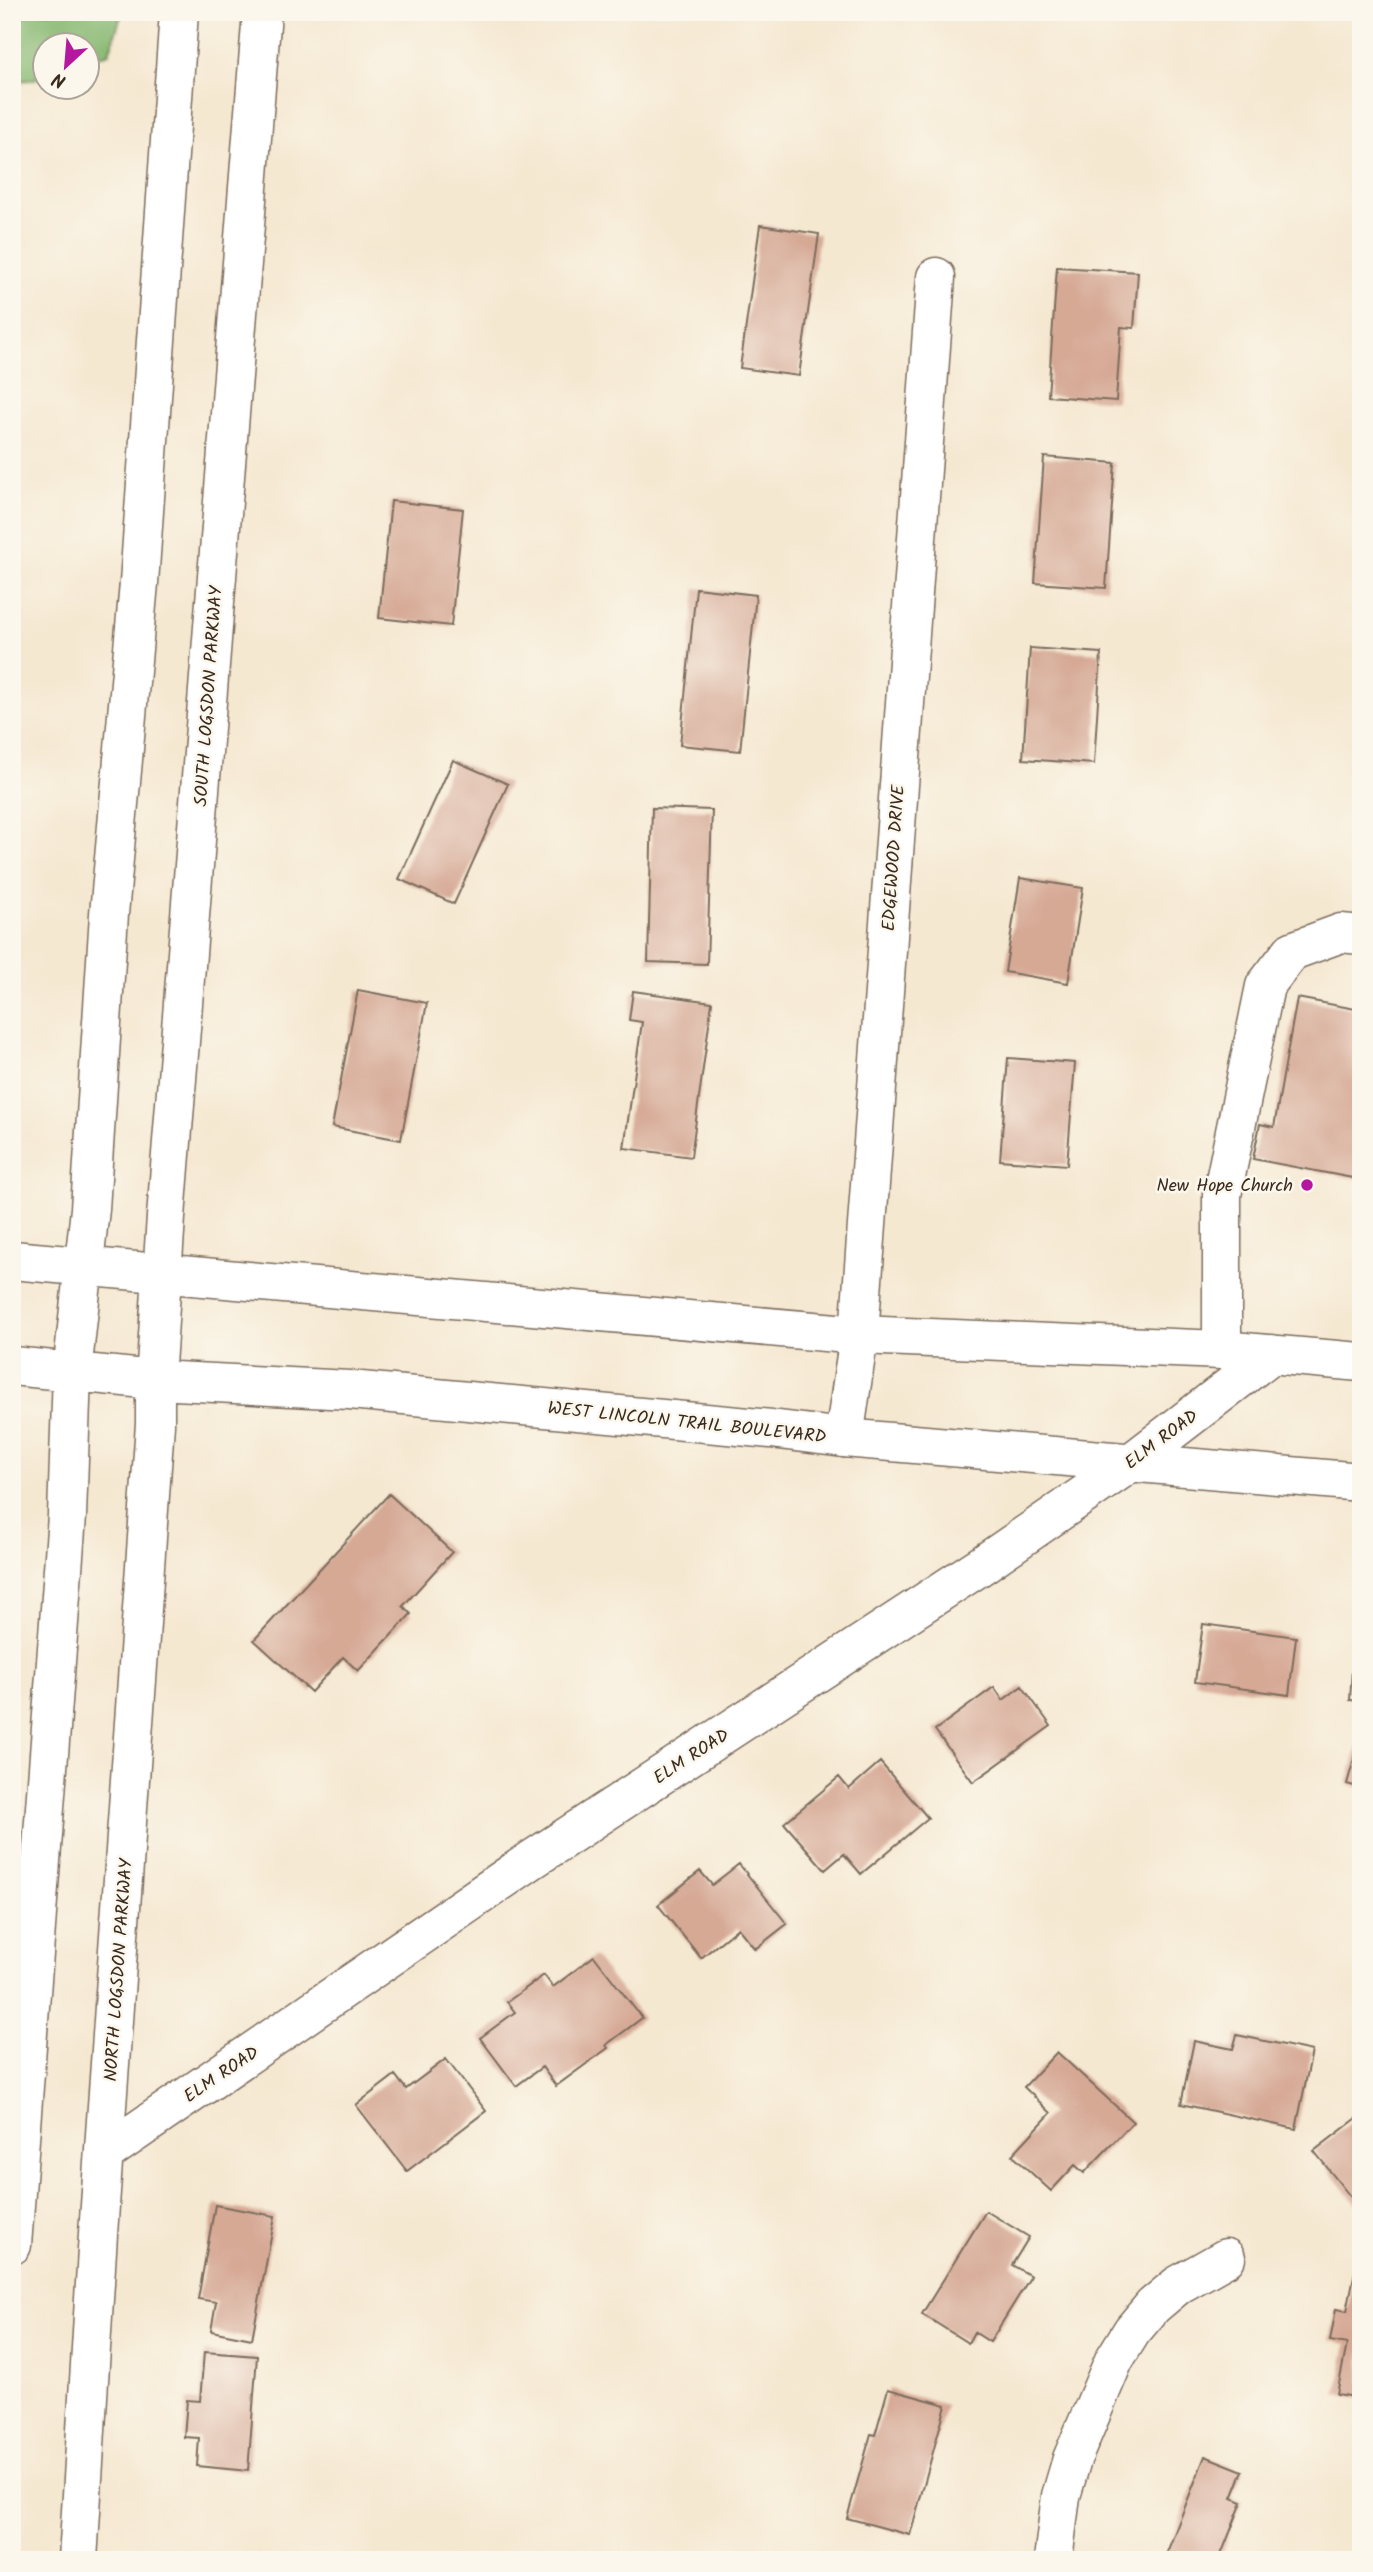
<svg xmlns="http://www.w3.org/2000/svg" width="1373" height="2572" font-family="Kalam,sans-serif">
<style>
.forest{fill:#8aba74;stroke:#627249;stroke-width:2}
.building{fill:#d6a995}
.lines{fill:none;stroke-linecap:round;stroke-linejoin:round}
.minor-casing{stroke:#7c6c5d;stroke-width:41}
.major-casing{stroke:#7c6c5d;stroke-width:41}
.minor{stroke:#fff;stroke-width:38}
.major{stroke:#fff;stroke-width:38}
.poi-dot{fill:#b5179e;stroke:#fbf7ec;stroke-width:2.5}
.labels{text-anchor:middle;stroke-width:5;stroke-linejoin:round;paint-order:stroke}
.street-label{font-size:18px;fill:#3b2a1e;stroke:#fbf7ec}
.poi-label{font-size:18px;fill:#3b2a1e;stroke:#fbf7ec;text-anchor:end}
</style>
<rect width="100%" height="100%" fill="#fbf7ec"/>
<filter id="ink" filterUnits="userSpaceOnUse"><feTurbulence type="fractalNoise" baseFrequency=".0143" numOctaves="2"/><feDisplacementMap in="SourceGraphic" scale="14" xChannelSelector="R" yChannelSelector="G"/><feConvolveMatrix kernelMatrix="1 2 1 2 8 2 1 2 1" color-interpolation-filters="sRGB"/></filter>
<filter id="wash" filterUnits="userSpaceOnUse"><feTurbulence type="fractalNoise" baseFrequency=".00686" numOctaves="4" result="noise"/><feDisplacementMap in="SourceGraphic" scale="28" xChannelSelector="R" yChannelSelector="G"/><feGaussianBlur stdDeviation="1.57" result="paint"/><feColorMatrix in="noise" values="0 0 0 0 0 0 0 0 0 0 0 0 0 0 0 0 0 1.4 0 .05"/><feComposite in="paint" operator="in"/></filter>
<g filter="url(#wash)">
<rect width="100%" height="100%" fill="#f5e8d1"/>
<!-- forest -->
<path class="forest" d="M 12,12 L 119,12 L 121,16 L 109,53 L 88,60 L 88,46 L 46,46 L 45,75 L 31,80 L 12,81 Z"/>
<g id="blocks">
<!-- building -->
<path class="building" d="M 760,225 L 819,234 L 799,376 L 740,368 Z
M 1057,267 L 1138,272 L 1134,328 L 1121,327 L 1116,401 L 1048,396 Z
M 1044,457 L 1115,463 L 1106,588 L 1035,583 Z
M 391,501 L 463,509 L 451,626 L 379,618 Z
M 696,588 L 756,595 L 740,751 L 680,745 Z
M 1030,648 L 1101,653 L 1094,764 L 1023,759 Z
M 453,760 L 508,784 L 454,904 L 399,879 Z
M 652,808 L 712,810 L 707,964 L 648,962 Z
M 1020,878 L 1083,888 L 1068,983 L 1005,972 Z
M 358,990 L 427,1003 L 401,1140 L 332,1127 Z
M 633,991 L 712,1002 L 691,1157 L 624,1148 L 642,1022 L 629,1020 Z
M 1297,998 L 1361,1010 L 1361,1166 L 1358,1179 L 1253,1159 L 1260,1124 L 1274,1127 Z
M 1008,1058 L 1075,1063 L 1067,1165 L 1000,1160 Z
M 389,1494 L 452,1552 L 403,1606 L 411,1614 L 358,1671 L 343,1657 L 311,1692 L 254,1640 Z
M 1203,1624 L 1296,1637 L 1289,1695 L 1195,1682 Z
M 1354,1639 L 1361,1639 L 1361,1701 L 1350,1700 Z
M 1022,1686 L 1051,1726 L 973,1782 L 935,1730 L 994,1687 L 1003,1700 Z
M 1360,1737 L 1361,1737 L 1361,1788 L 1347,1784 Z
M 880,1762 L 928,1818 L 861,1874 L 844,1854 L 825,1870 L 784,1823 L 839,1777 L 849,1789 Z
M 739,1864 L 787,1924 L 755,1949 L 738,1928 L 701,1958 L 658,1905 L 700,1871 L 712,1885 Z
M 594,1956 L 642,2018 L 606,2045 L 608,2048 L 556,2086 L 542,2067 L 516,2086 L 480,2038 L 515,2012 L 507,2002 L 544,1975 L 553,1987 Z
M 1237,2035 L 1312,2051 L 1296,2129 L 1181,2104 L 1194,2041 L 1233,2049 Z
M 1057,2052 L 1133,2122 L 1084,2173 L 1075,2165 L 1051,2191 L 1012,2155 L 1051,2113 L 1024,2087 Z
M 446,2059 L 486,2111 L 407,2171 L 356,2105 L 395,2075 L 406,2089 Z
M 1361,2115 L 1361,2210 L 1314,2151 Z
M 215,2205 L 275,2216 L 252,2339 L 211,2331 L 216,2302 L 198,2299 Z
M 986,2211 L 1029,2237 L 1012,2265 L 1031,2276 L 990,2342 L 974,2332 L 968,2343 L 922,2314 Z
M 1357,2261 L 1361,2262 L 1361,2398 L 1337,2394 L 1347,2344 L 1330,2341 L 1336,2309 L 1347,2311 Z
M 204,2352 L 257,2356 L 248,2471 L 197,2466 L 199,2438 L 184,2437 L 187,2400 L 200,2401 Z
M 888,2389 L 946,2405 L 910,2535 L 847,2518 L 871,2434 L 875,2435 Z
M 1205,2456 L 1243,2471 L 1232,2498 L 1242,2502 L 1219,2560 L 1164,2560 Z"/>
</g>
</g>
<g filter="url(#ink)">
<use href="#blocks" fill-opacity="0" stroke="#7c6c5d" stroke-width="2"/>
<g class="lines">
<defs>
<path id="minor" d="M 1222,1350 L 1222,1195 L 1265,986 L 1292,951 L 1341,933 L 1361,935
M 844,1438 L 859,1335 L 936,277
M 1053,2560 L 1061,2496 L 1072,2459 L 1114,2360 L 1132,2331 L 1153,2306 L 1178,2285 L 1226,2258"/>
<path id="major" d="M 12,1260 L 859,1335 L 1222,1350 L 1361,1362
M 12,1366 L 155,1380 L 350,1390 L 771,1429 L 844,1438 L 1361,1482
M 105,2153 L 530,1861 L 982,1565 L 1133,1461 L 1272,1354
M 12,2245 L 67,1516 L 72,1373 L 90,1209 L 109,914 L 139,583 L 179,12
M 78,2560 L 98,2234 L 155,1424 L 155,1380 L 166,1217 L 262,12"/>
</defs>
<!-- minor casing -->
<use href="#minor" class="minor-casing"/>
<!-- major casing -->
<use href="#major" class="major-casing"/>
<!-- minor -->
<use href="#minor" class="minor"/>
<!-- major -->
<use href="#major" class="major"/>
</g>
</g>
<!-- markers -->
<circle class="poi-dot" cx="1307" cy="1185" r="7"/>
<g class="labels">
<!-- street labels -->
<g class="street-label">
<text transform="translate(208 696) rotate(-86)" y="6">SOUTH LOGSDON PARKWAY</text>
<text transform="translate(893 858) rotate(-86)" y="6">EDGEWOOD DRIVE</text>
<text transform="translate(687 1422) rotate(6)" y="6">WEST LINCOLN TRAIL BOULEVARD</text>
<text transform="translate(1161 1439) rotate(-37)" y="6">ELM ROAD</text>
<text transform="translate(691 1756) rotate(-33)" y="6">ELM ROAD</text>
<text transform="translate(118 1970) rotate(-86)" y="6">NORTH LOGSDON PARKWAY</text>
<text transform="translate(221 2074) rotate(-34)" y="6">ELM ROAD</text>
</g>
<!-- poi labels -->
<g class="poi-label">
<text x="1293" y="1191">New Hope Church</text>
</g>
</g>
<!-- margin -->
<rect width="1373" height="2572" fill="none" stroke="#fbf7ec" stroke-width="42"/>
<!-- north arrow -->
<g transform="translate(66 66) rotate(206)"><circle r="33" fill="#fbf7ec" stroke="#aea59a" stroke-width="2"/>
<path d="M0-5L12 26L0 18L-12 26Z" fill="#b5179e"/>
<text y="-10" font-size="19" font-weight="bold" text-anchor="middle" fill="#3b2a1e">N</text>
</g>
</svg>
